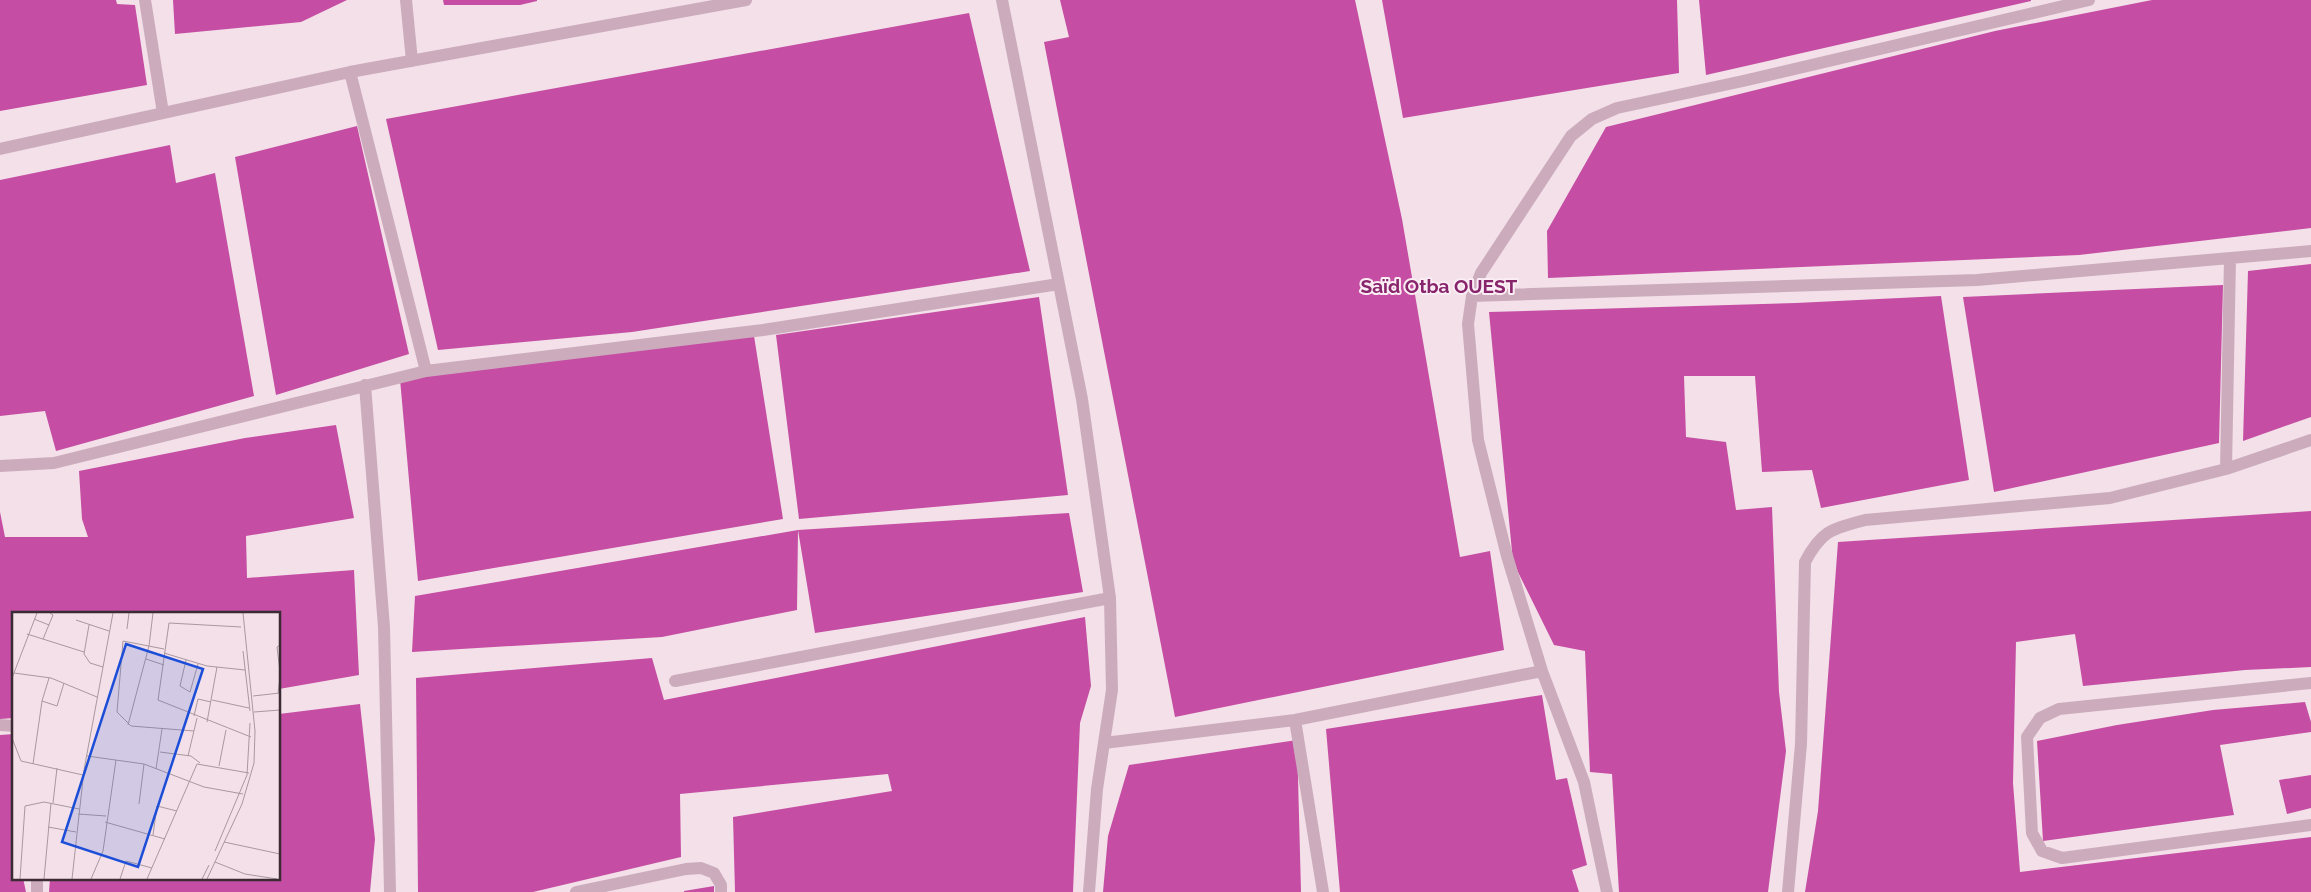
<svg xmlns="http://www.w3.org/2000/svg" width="2311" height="892" font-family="Raleway,sans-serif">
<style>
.building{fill:#c54da3}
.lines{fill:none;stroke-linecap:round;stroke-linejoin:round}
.minor{stroke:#ccacbc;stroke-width:12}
.labels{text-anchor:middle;stroke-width:4;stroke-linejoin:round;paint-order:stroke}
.neighbourhood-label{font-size:19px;font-weight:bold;fill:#88246c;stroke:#faedf3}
.inset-road{fill:none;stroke:#a998a0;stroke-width:1}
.view{fill:#1d4ed8;fill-opacity:0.15;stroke:#1d4ed8;stroke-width:2.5}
.inset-edge{fill:none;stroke:#3a2b34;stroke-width:2.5}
</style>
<rect width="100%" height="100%" fill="#f3e0e8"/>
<!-- building -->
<path class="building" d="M 0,0 L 116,0 L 117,4 L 135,5 L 147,85 L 0,111 Z
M 173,0 L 347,0 L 301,22 L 175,34 Z
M 443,0 L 537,0 L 537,1 L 520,5 L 444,5 Z
M 1060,0 L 1355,0 L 1402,219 L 1460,557 L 1490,551 L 1504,650 L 1175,717 L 1044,42 L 1069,37 Z
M 1382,0 L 1677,0 L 1679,73 L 1403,118 Z
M 1699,0 L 2031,0 L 2031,1 L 1706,75 Z
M 2152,0 L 2311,0 L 2311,228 L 2079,255 L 1548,278 L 1547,231 L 1606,127 L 1995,31 Z
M 969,13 L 1030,271 L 632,332 L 438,350 L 386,119 Z
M 357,126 L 409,354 L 276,395 L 235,157 Z
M 170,145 L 176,183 L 215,173 L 254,396 L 56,451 L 45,411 L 0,416 L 0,180 Z
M 2311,264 L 2311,417 L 2243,441 L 2248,271 Z
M 2223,285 L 2219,443 L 1994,492 L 1963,297 Z
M 1941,296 L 1969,480 L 1821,508 L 1812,470 L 1762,472 L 1755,376 L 1684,376 L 1686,437 L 1726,442 L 1736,510 L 1772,507 L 1779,692 L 1786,751 L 1768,892 L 1619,892 L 1612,774 L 1590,772 L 1585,651 L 1554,645 L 1513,562 L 1489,312 L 1796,303 Z
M 1039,297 L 1068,495 L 799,519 L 776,335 Z
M 754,336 L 783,519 L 418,581 L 400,379 Z
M 336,425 L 354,518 L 246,536 L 247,578 L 354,570 L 359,675 L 279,689 L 279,613 L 14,613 L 14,718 L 0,719 L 0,512 L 5,537 L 88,537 L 82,519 L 79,471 L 245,438 Z
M 2311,511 L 2311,667 L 2245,670 L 2083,686 L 2075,634 L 2016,642 L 2013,783 L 2020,872 L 2311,837 L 2311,892 L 1805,892 L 1818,811 L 1838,542 Z
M 1069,513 L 1083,592 L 815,633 L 798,530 Z
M 798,530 L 797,610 L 662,637 L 412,652 L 415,596 Z
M 1085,617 L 1091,686 L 1080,723 L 1073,892 L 735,892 L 733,817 L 892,791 L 888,774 L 680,794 L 681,857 L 533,892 L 418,892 L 416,678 L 652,658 L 664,700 Z
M 1542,695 L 1556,780 L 1567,778 L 1587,865 L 1572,870 L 1579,892 L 1340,892 L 1326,729 Z
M 2305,702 L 2311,722 L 2311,732 L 2220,745 L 2234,815 L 2043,841 L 2037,741 L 2117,725 L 2213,710 Z
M 360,704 L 375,839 L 370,892 L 49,892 L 50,878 L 279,878 L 279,714 Z
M 14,734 L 14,878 L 23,878 L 26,892 L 0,892 L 0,735 Z
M 1297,740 L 1301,892 L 1103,892 L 1108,836 L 1129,765 Z
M 2311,775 L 2311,808 L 2287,814 L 2279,780 Z
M 714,886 L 714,892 L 684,892 L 684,891 Z"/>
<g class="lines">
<!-- minor -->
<path class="minor" d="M 145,0 L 163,113
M 406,0 L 412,61
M 1002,0 L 1082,399 L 1110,598 L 1112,690 L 1097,789 L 1089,892
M 350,72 L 426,371
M 0,149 L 350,72 L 746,0
M 1472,296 L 1977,280 L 2311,251
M 365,385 L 384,627 L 390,892
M 0,466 L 54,463 L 426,371 L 763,330 L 1059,284
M 2226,469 L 2230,258
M 675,681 L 1110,598
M 2311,683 L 2059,709 L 2040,718 L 2027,737 L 2032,833 L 2042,851 L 2062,858 L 2311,825
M 1295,720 L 1323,892
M 0,725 L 14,726
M 1104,743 L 1295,720 L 1542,671
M 37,892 L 37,878
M 576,892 L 686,869 L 701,868 L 714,873 L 721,885 L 721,892
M 1607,892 L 1584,782 L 1542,671 L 1507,556 L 1478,440 L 1468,324 L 1472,296 L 1481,273 L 1571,136 L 1592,119 L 1617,108 L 1743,81 L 2089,0
M 1788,892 L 1801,744 L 1805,562 C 1822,530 1832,529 1865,520 L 2110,498 L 2226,469 L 2311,440"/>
</g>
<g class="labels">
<!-- neighbourhood labels -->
<g class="neighbourhood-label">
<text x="1439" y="293">Saïd Otba OUEST</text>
</g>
</g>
<!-- overview -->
<g transform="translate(12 612)">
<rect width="268" height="268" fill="#f3e0e8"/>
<path class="inset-road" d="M 22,7 L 37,13M 64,8 L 97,19M 77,13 L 72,42 L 78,51 L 91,55M 229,15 L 157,11 L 146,88 L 239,125M 115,17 L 117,1M 15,22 L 72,40M 31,27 L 41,3 L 38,1M 268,33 L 265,35 L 268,59M 152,37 L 111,29 L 105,100 L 119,114 L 182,119M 231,39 L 238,99M 152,41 L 195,54 L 233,58M 134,47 L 152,53M 174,48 L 168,74 L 178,80 L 186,52M 2,61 L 39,66 L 85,85M 0,66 L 25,1M 37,66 L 30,89 L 45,94 L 52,71M 266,81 L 268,66M 241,84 L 268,81M 200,88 L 237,96M 242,100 L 268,98M 182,104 L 186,87 L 199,90M 195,110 L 205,55M 116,113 L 137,34 L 141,1M 0,126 L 9,149 L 71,163M 148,140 L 179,144 L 188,151M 75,144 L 132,152 L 192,175 L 231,182M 176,144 L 185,106M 21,152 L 30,89M 207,154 L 214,118M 144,157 L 150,117M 41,191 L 45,156M 127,192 L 132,152M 66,202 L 94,204M 93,210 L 153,227M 36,215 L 64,220M 141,223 L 145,194 L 165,199M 212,230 L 268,242M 203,239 L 235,163 L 238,111M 203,250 L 233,262 L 265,267M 8,267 L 13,194 L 32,190 L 67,197M 32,267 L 39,191M 60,267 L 72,158 L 101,1M 79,267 L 91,239 L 104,148M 108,267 L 114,249 L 140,256M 135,267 L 185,152 L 237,161M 190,267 L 197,253M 195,267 L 230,192 L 242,151 L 243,119 L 231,1"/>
<path class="view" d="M 114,32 L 191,57 L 126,255 L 50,230 Z"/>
<rect width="268" height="268" class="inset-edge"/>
</g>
</svg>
